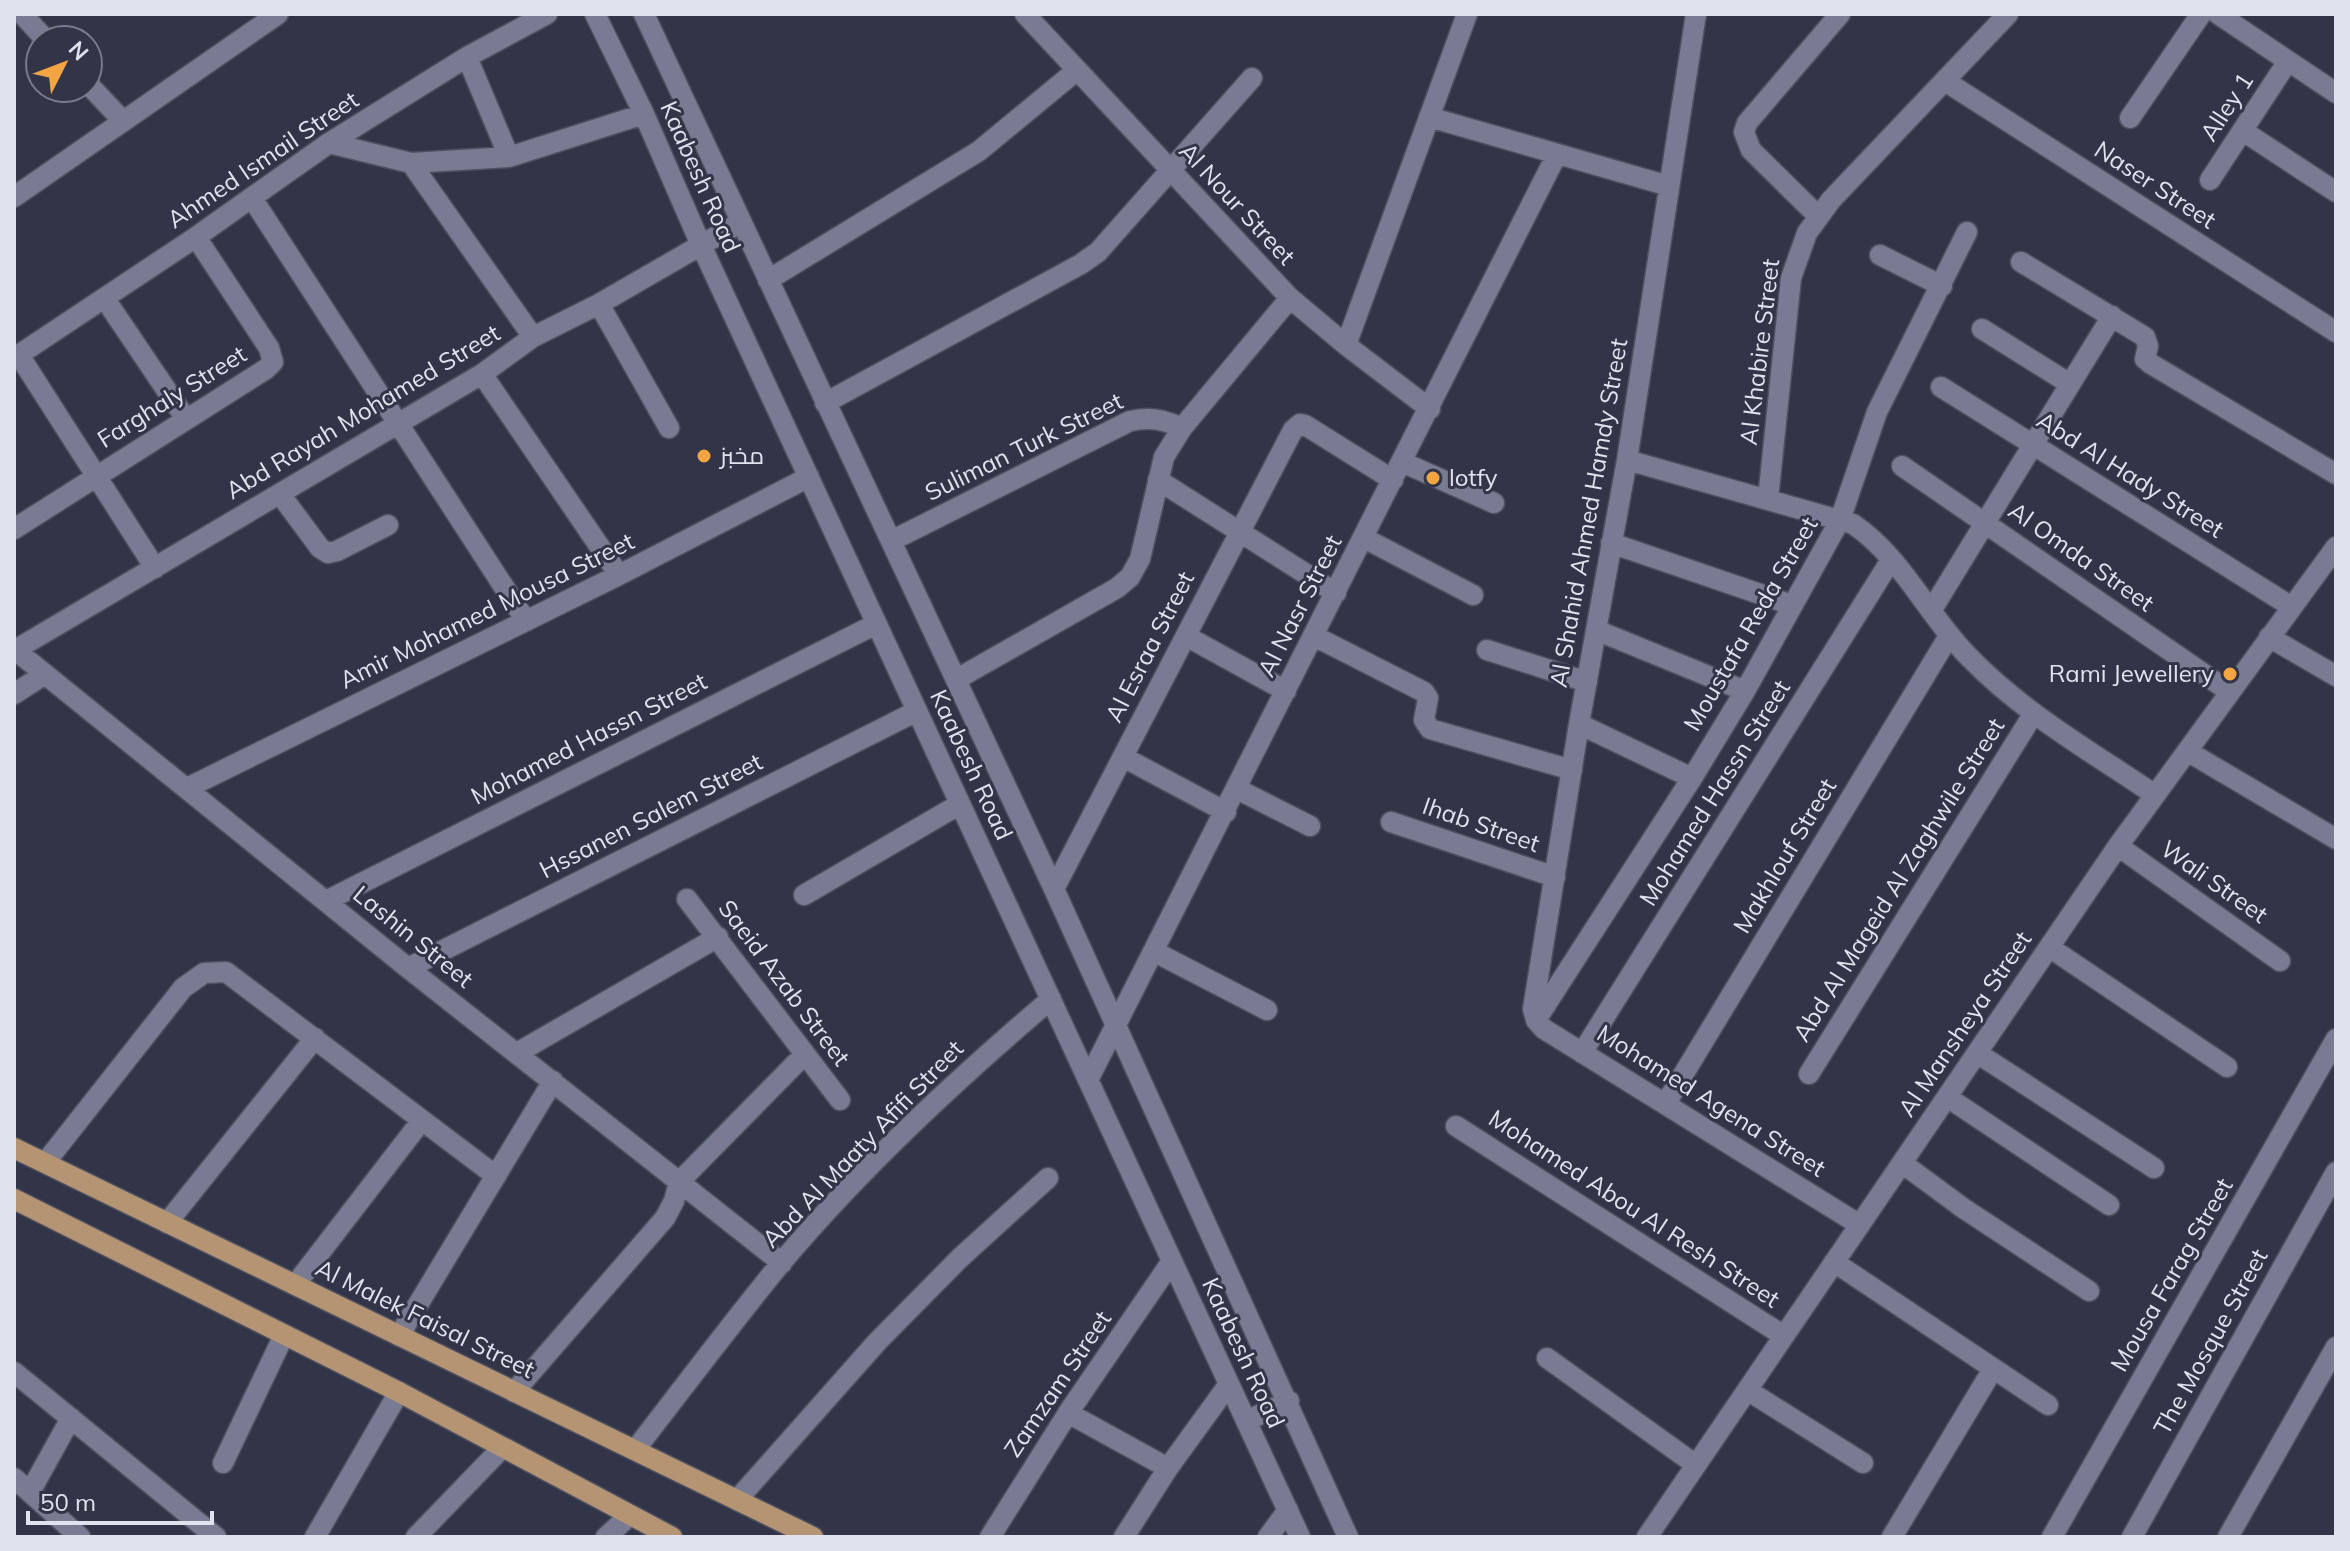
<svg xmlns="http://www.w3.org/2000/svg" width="2350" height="1551" font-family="Mulish,Cairo,sans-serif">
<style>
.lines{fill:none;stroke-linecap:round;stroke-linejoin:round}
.minor-casing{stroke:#4d505f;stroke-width:23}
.major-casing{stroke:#4d505f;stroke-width:23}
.minor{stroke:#787b91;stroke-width:20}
.major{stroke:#b59474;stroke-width:20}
.poi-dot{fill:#f2a542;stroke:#323548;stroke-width:3}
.labels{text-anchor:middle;stroke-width:6;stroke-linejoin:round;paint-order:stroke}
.street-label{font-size:24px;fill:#e0e3ee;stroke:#323548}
.poi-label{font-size:24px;fill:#e0e3ee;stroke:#323548;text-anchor:start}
</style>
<rect width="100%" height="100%" fill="#323548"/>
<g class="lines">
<defs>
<path id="minor" d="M 22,14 L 46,40
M 595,14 L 644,114 L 701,245 L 1300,1537
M 644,14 L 1054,889 L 1348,1537
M 1025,14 L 1290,298 L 1346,345 L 1430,409
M 1696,14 L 1627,460 L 1579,724 L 1533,1009 L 1536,1020 L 1544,1029 L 1860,1225
M 2218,14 L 2336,93
M 467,57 L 509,157
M 1945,81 L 2336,332
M 88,84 L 123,121
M 1429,117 L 1669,186
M 2130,118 L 2201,14
M 2243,131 L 2336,192
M 329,143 L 411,163 L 509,157 L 644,114
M 411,163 L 533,337
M 2210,180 L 2288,61
M 14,197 L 278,14
M 252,198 L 526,621
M 1818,216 L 1751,150 L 1744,132 L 1747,123 L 1840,14
M 1880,255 L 1942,286
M 2021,262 L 2145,337 L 2148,346 L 2145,359 L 2151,364 L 2336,474
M 768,280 L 979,151 L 1076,71
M 105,299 L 186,419
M 599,304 L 669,428
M 1982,329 L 2070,384
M 1346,345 L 1467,14
M 19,355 L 155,568
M 14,358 L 196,237 L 329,143 L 467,57 L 547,14
M 482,374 L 619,575
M 1941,387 L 2292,607
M 825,403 L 1081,264 L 1098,252 L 1252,78
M 1627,460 L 1853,524 C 1902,557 1928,616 1969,657 C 2023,713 2092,752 2155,795
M 1402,462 L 1494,503
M 1902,466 L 2230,692
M 1158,480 L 1336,593
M 280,494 L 320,548 L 328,553 L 337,551 L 388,525
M 1768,499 L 1791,278 L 1807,233 L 1831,200 L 2008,14
M 14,529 L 266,369 L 273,362 L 269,348 L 196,237
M 1364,538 L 1473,595
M 891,541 L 1130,421 C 1150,417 1163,419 1182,428
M 1611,543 L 1792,605
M 1931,611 L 2112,316
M 1596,630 L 1745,691
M 1186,636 L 1286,691
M 1314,636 L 1424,692 L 1428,698 L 1424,720 L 1430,729 L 1572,770
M 2269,637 L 2336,676
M 14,649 L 408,968 L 782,1263
M 15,650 L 482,374 L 533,337 L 599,304 L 741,222
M 1487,650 L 1587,682
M 957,679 L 1117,588 L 1130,577 L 1140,559 L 1164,457 L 1182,428 L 1290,298
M 14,694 L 45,674
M 1579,724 L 1692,778
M 2187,751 L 2336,839
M 1123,757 L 1226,812
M 187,788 L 619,575 L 809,477
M 1237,789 L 1310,826
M 1391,822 L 1555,877
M 2118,846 L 2280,961
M 1054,889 L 1293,430 L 1300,424 L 1305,425 L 1393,480
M 804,895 L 960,804
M 687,899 L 840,1100
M 326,901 L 876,624
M 2049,947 L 2227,1067
M 1155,952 L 1267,1010
M 408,968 L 917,711
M 1536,1020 L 1692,778 L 1745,691 L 1840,520 L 1877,412 L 1967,232
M 517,1053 L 718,937
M 1582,1053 L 1891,560
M 1977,1053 L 2154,1168
M 1809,1074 L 2034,713
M 1088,1080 L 1557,154
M 1947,1097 L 2109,1205
M 1666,1103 L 1949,636
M 1456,1126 L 1784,1336
M 45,1163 L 183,988 L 204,973 L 226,972 L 496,1176
M 1902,1163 L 1963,1208 L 2089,1291
M 167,1223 L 315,1038
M 1834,1262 L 2048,1405
M 295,1285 L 422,1120
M 399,1336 L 553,1081
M 1547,1358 L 1696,1465
M 14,1372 L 216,1537
M 1747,1390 L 1863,1463
M 514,1392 L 665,1218 L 674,1201 L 679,1182 L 805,1054
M 1068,1413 L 1168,1468
M 1246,1421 L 1289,1401
M 635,1450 C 683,1388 731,1324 781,1263 C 862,1167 955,1081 1051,999
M 223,1463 L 284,1335
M 14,1478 L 80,1537
M 30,1492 L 71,1418
M 737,1500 L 877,1342 L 960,1258 L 1048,1178
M 315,1537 L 399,1392
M 416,1537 L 502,1448
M 606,1537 L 629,1516
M 990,1537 L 1068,1413 L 1172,1261
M 1124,1537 L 1168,1468 L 1229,1384
M 1268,1537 L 1288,1510
M 1647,1537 L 2118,846 L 2336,547
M 1892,1537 L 1993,1369
M 2052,1537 L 2336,1039
M 2132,1537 L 2336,1172
M 2228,1537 L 2336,1347"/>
<path id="major" d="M 14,1148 L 813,1537
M 14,1199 L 399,1392 L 672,1537"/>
</defs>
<!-- minor casing -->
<use href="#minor" class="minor-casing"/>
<!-- major casing -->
<use href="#major" class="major-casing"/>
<!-- minor -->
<use href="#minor" class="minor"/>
<!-- major -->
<use href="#major" class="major"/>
</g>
<!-- markers -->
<g class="poi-dot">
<circle cx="704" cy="456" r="8"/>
<circle cx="1433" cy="478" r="8"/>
<circle cx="2230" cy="674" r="8"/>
</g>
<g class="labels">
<!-- street labels -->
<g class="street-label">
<text transform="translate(2227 107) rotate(-57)" y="8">Alley 1</text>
<text transform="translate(263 160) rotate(-34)" y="8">Ahmed Ismail Street</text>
<text transform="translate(700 177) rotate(66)" y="8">Kaabesh Road</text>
<text transform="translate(2155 185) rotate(33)" y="8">Naser Street</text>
<text transform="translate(1237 204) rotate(47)" y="8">Al Nour Street</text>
<text transform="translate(1760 352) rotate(-83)" y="8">Al Khabire Street</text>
<text transform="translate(172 397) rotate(-32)" y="8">Farghaly Street</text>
<text transform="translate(363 412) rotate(-31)" y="8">Abd Rayah Mohamed Street</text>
<text transform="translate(1024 447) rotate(-26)" y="8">Suliman Turk Street</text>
<text transform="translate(2130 475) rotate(32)" y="8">Abd Al Hady Street</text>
<text transform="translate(1589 513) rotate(-80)" y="8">Al Shahid Ahmed Hamdy Street</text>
<text transform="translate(2081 557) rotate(35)" y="8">Al Omda Street</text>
<text transform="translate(1300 606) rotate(-63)" y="8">Al Nasr Street</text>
<text transform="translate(487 611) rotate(-26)" y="8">Amir Mohamed Mousa Street</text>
<text transform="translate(1751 624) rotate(-60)" y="8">Moustafa Reda Street</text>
<text transform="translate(1150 647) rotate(-63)" y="8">Al Esraa Street</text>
<text transform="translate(589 739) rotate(-27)" y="8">Mohamed Hassn Street</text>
<text transform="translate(971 765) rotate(65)" y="8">Kaabesh Road</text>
<text transform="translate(1715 793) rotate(-58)" y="8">Mohamed Hassn Street</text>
<text transform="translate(651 816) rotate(-27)" y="8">Hssanen Salem Street</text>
<text transform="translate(1481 825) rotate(19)" y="8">Ihab Street</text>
<text transform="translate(1785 856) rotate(-59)" y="8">Makhlouf Street</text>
<text transform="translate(1899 880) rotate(-58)" y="8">Abd Al Mageid Al Zaghwile Street</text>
<text transform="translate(2214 882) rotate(35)" y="8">Wali Street</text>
<text transform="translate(413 937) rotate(39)" y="8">Lashin Street</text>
<text transform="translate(784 983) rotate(53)" y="8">Saeid Azab Street</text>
<text transform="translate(1965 1024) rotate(-56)" y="8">Al Mansheya Street</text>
<text transform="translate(1711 1101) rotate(32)" y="8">Mohamed Agena Street</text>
<text transform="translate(863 1144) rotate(-46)" y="8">Abd Al Maaty Afifi Street</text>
<text transform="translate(1634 1209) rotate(33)" y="8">Mohamed Abou Al Resh Street</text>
<text transform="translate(2172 1275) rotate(-60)" y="8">Mousa Farag Street</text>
<text transform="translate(425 1319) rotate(26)" y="8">Al Malek Faisal Street</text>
<text transform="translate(2211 1342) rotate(-61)" y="8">The Mosque Street</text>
<text transform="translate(1243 1353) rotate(65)" y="8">Kaabesh Road</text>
<text transform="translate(1058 1384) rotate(-56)" y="8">Zamzam Street</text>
</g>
<!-- poi labels -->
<g class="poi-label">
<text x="720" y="464">مخبز</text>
<text x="1449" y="486">lotfy</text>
<text x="2214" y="682" text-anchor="end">Rami Jewellery</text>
</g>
</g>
<!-- border -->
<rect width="2350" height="1551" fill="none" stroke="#e0e3ee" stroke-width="32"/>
<!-- north arrow -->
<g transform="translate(64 64) rotate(48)"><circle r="38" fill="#323548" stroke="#787b8a" stroke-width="2"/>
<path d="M0-6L14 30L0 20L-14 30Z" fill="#f2a542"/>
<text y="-12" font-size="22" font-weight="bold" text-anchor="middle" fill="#e0e3ee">N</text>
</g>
<!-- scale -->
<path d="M28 1511v12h184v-12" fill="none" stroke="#e0e3ee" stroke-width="4"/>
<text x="40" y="1511" font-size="24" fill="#e0e3ee" stroke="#323548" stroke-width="6" paint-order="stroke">50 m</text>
</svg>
